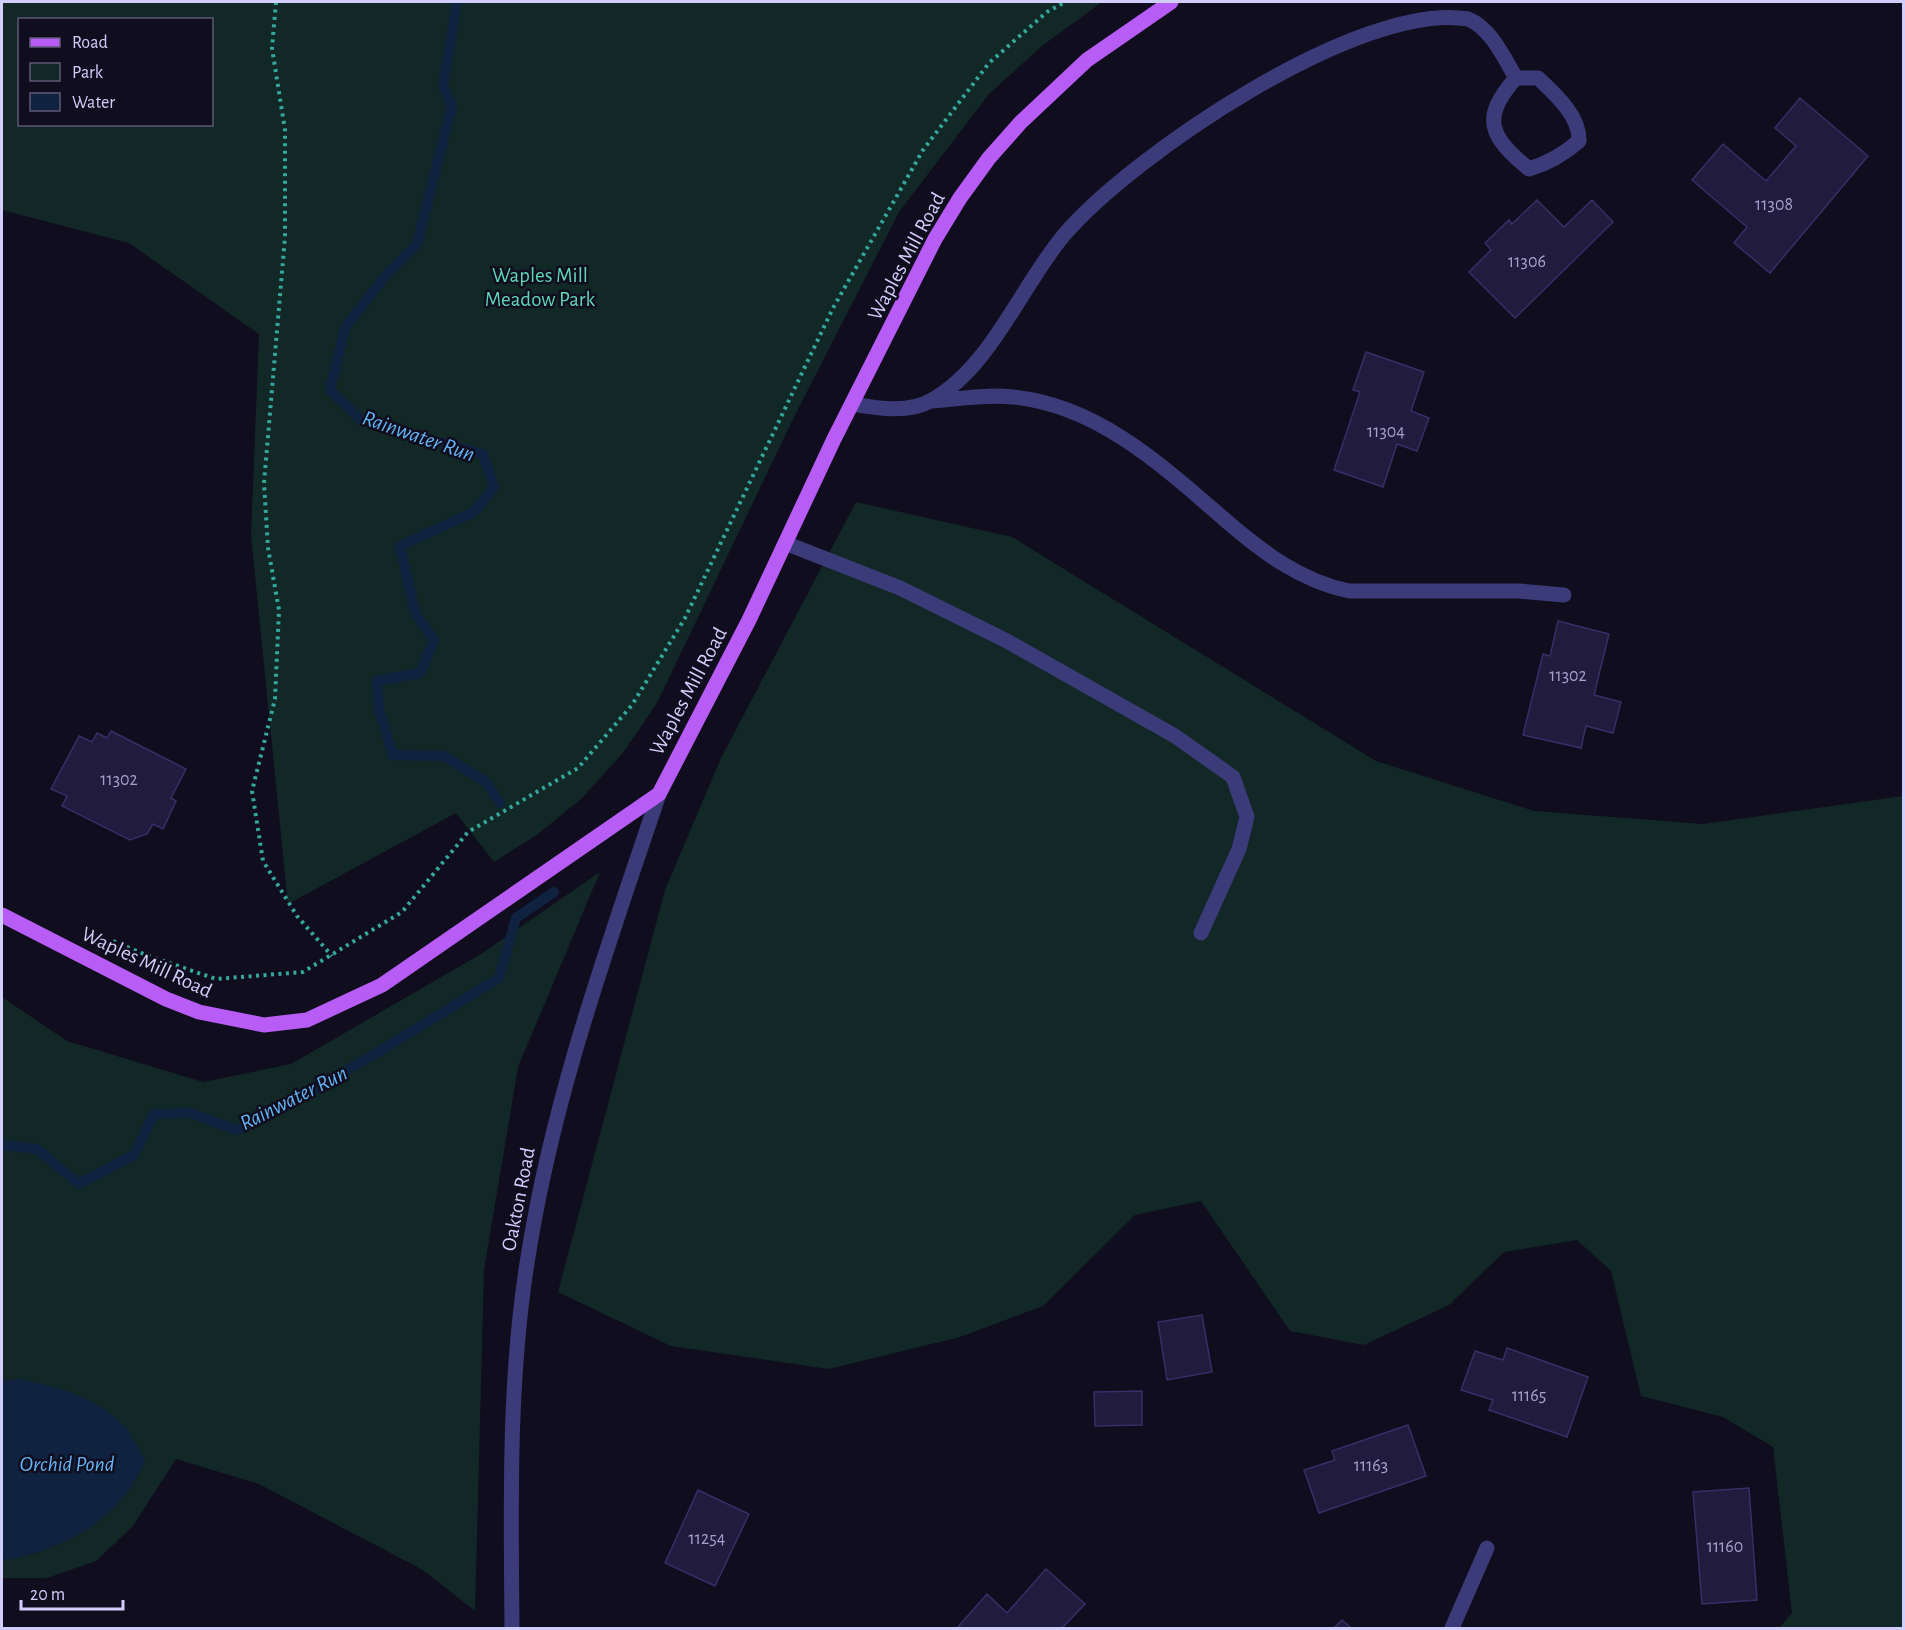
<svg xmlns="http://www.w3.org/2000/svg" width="1905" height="1630" font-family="'Alegreya Sans',sans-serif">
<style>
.green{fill:#112826;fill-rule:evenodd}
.water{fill:#0f2341}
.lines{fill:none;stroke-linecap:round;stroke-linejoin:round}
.stream{stroke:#0f2341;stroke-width:10}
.building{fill:#211b3e;stroke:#382e68;stroke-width:1.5}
.path{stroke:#35a89e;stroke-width:4;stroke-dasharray:3 4.5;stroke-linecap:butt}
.minor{stroke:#3c3b7a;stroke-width:15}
.major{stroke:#b75cf4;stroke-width:15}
.labels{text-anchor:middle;stroke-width:5;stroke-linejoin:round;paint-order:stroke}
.number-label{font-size:18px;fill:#a6a1cc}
.street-label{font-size:21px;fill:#d2cefc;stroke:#100d1e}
.park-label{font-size:21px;fill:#5fd6b5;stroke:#100d1e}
.water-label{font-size:22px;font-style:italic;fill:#63b5f5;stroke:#100d1e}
</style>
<rect width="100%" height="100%" fill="#100d1e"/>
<!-- green -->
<path class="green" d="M 2,2 L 1102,2 L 1042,46 L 989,94 L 899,212 L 793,419 L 657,703 L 623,753 L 581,799 L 538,834 L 494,862 L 456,813 L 288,904 L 251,536 L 259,334 L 129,243 L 2,210 ZM 20,20 L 212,20 L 212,124 L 20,124 Z
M 856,502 L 1012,537 L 1376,761 L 1534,811 L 1703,824 L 1903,796 L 1903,1628 L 1779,1628 L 1792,1613 L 1773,1447 L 1723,1417 L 1641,1396 L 1611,1271 L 1577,1240 L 1504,1252 L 1449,1305 L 1364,1345 L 1290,1331 L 1201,1201 L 1135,1215 L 1043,1306 L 960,1337 L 829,1369 L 671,1346 L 558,1292 L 665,890 L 721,758 Z
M 600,872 L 518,1067 L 484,1270 L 475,1611 L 423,1570 L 259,1484 L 176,1459 L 133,1526 L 96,1561 L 47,1578 L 2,1578 L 2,1560 C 62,1552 122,1519 145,1460 L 18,1379 L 2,1381 L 2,997 L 67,1041 L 203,1082 L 291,1064 L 481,954 Z"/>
<!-- water -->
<path class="water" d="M 18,1379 C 55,1386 95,1396 123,1425 C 132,1434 138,1449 145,1460 C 122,1519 62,1552 2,1560 L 2,1381 Z"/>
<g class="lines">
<!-- stream -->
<path class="stream" d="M 457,2 L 443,86 L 452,105 L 417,244 L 385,276 L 345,328 L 330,390 L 361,420 L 483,454 L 494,487 L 474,512 L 400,546 L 415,613 L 434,640 L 420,673 L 377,681 L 379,710 L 393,755 L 444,756 L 486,782 L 500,803
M 2,1145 L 37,1149 L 79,1184 L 134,1155 L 154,1114 L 191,1113 L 236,1130 C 327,1086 412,1031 499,978 L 516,918 L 554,892"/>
</g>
<!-- building -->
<path class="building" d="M 1800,98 L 1868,156 L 1770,273 L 1734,243 L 1747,227 L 1692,180 L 1723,144 L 1766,181 L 1796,146 L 1775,128 Z
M 1537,200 L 1564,227 L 1592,200 L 1613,222 L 1515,318 L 1469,272 L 1491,250 L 1485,243 L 1509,220 L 1512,224 Z
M 1366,352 L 1424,372 L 1411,411 L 1429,418 L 1417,451 L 1397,444 L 1383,487 L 1334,470 L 1360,392 L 1353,390 Z
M 1558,621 L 1609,634 L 1594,695 L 1621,702 L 1613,733 L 1586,726 L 1581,748 L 1523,735 L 1543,654 L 1550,656 Z
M 111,731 L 186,769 L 171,798 L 176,801 L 163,829 L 153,824 L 147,834 L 130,840 L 62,806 L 67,796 L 51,789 L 79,736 L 92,742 L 97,733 L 107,738 Z
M 1202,1315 L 1212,1372 L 1167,1380 L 1158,1322 Z
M 1507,1348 L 1588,1377 L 1567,1437 L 1489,1410 L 1493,1400 L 1461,1390 L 1475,1351 L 1503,1360 Z
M 1142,1391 L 1142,1425 L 1095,1426 L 1094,1392 Z
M 1408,1425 L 1426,1476 L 1319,1513 L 1304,1470 L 1335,1460 L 1332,1451 Z
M 1749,1488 L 1757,1600 L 1702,1604 L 1693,1492 Z
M 698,1490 L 749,1514 L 715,1586 L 665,1563 Z
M 1046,1569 L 1085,1604 L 1062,1628 L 957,1628 L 987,1594 L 1007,1613 Z
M 1342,1620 L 1351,1628 L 1334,1628 Z"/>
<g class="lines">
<!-- path -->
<path class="path" d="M 276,2 L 272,48 L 285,130 L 285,237 L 264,483 L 268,548 L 279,610 L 275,699 L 252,791 L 263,861 L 297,916 L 332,956
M 113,941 L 146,955 L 216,979 L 303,972 L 402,912 L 468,832 L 578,768 L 632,705 L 685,618 L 833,308 L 923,150 L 989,63 L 1047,12 L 1065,2"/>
<!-- minor -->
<path class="minor" d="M 931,401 C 958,399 986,394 1013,397 C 1097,405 1163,466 1224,519 C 1261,551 1300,581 1349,591 L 1519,591 L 1564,595
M 852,404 C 876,408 909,414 932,400 C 991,367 1021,286 1064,235 C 1131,156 1361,0 1468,19 C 1491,28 1504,58 1516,78 C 1480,118 1490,137 1529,169 C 1549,163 1563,155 1579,141 C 1580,116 1555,94 1538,78 L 1516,78
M 785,543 L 900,588 L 1005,640 L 1175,736 L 1233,777 L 1247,817 L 1239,849 L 1201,933
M 512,1628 C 511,1505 508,1379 528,1257 C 553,1097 608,946 659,794
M 1452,1628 L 1487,1548"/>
<!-- major -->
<path class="major" d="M 2,915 L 166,999 L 199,1012 L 264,1025 L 307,1020 L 382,985 L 659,794 L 749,620 L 834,439 L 935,239 L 960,198 L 989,158 L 1021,122 L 1087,60 L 1171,2"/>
</g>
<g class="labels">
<!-- number labels -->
<g class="number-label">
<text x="1774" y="210">11308</text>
<text x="1527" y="267">11306</text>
<text x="1386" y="437">11304</text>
<text x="1568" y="681">11302</text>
<text x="119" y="785">11302</text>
<text x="1529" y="1401">11165</text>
<text x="1371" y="1471">11163</text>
<text x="707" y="1544">11254</text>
<text x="1725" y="1552">11160</text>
</g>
<!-- street labels -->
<g class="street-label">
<text transform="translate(906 256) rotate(-62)" y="7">Waples Mill Road</text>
<text transform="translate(688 691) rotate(-62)" y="7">Waples Mill Road</text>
<text transform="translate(147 962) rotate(25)" y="7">Waples Mill Road</text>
<text transform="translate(518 1199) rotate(-79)" y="7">Oakton Road</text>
</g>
<!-- park labels -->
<g class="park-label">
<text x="540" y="282">Waples Mill<tspan x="540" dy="24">Meadow Park</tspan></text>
</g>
<!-- water labels -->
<g class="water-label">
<text transform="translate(419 435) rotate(19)" y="8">Rainwater Run</text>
<text transform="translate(293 1097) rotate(-27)" y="8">Rainwater Run</text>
<text x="67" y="1471">Orchid Pond</text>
</g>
</g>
<!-- border -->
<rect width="1905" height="1630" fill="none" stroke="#d2cefc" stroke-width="6"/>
<!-- legend -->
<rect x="18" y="18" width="195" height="108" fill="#100d1e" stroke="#5e5a77" stroke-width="1.5"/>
<rect x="30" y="38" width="30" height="9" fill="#b75cf4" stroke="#5e5a77" stroke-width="1.5"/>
<text x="72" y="48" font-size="18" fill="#d2cefc">Road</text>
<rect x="30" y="63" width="30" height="18" fill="#112826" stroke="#5e5a77" stroke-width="1.5"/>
<text x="72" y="78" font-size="18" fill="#d2cefc">Park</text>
<rect x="30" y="93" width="30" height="18" fill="#0f2341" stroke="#5e5a77" stroke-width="1.5"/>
<text x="72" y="108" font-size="18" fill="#d2cefc">Water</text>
<!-- scale -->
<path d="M21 1600v9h102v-9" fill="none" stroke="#d2cefc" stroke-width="3"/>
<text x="30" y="1600" font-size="18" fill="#d2cefc" stroke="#100d1e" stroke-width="4.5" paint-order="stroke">20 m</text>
</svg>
